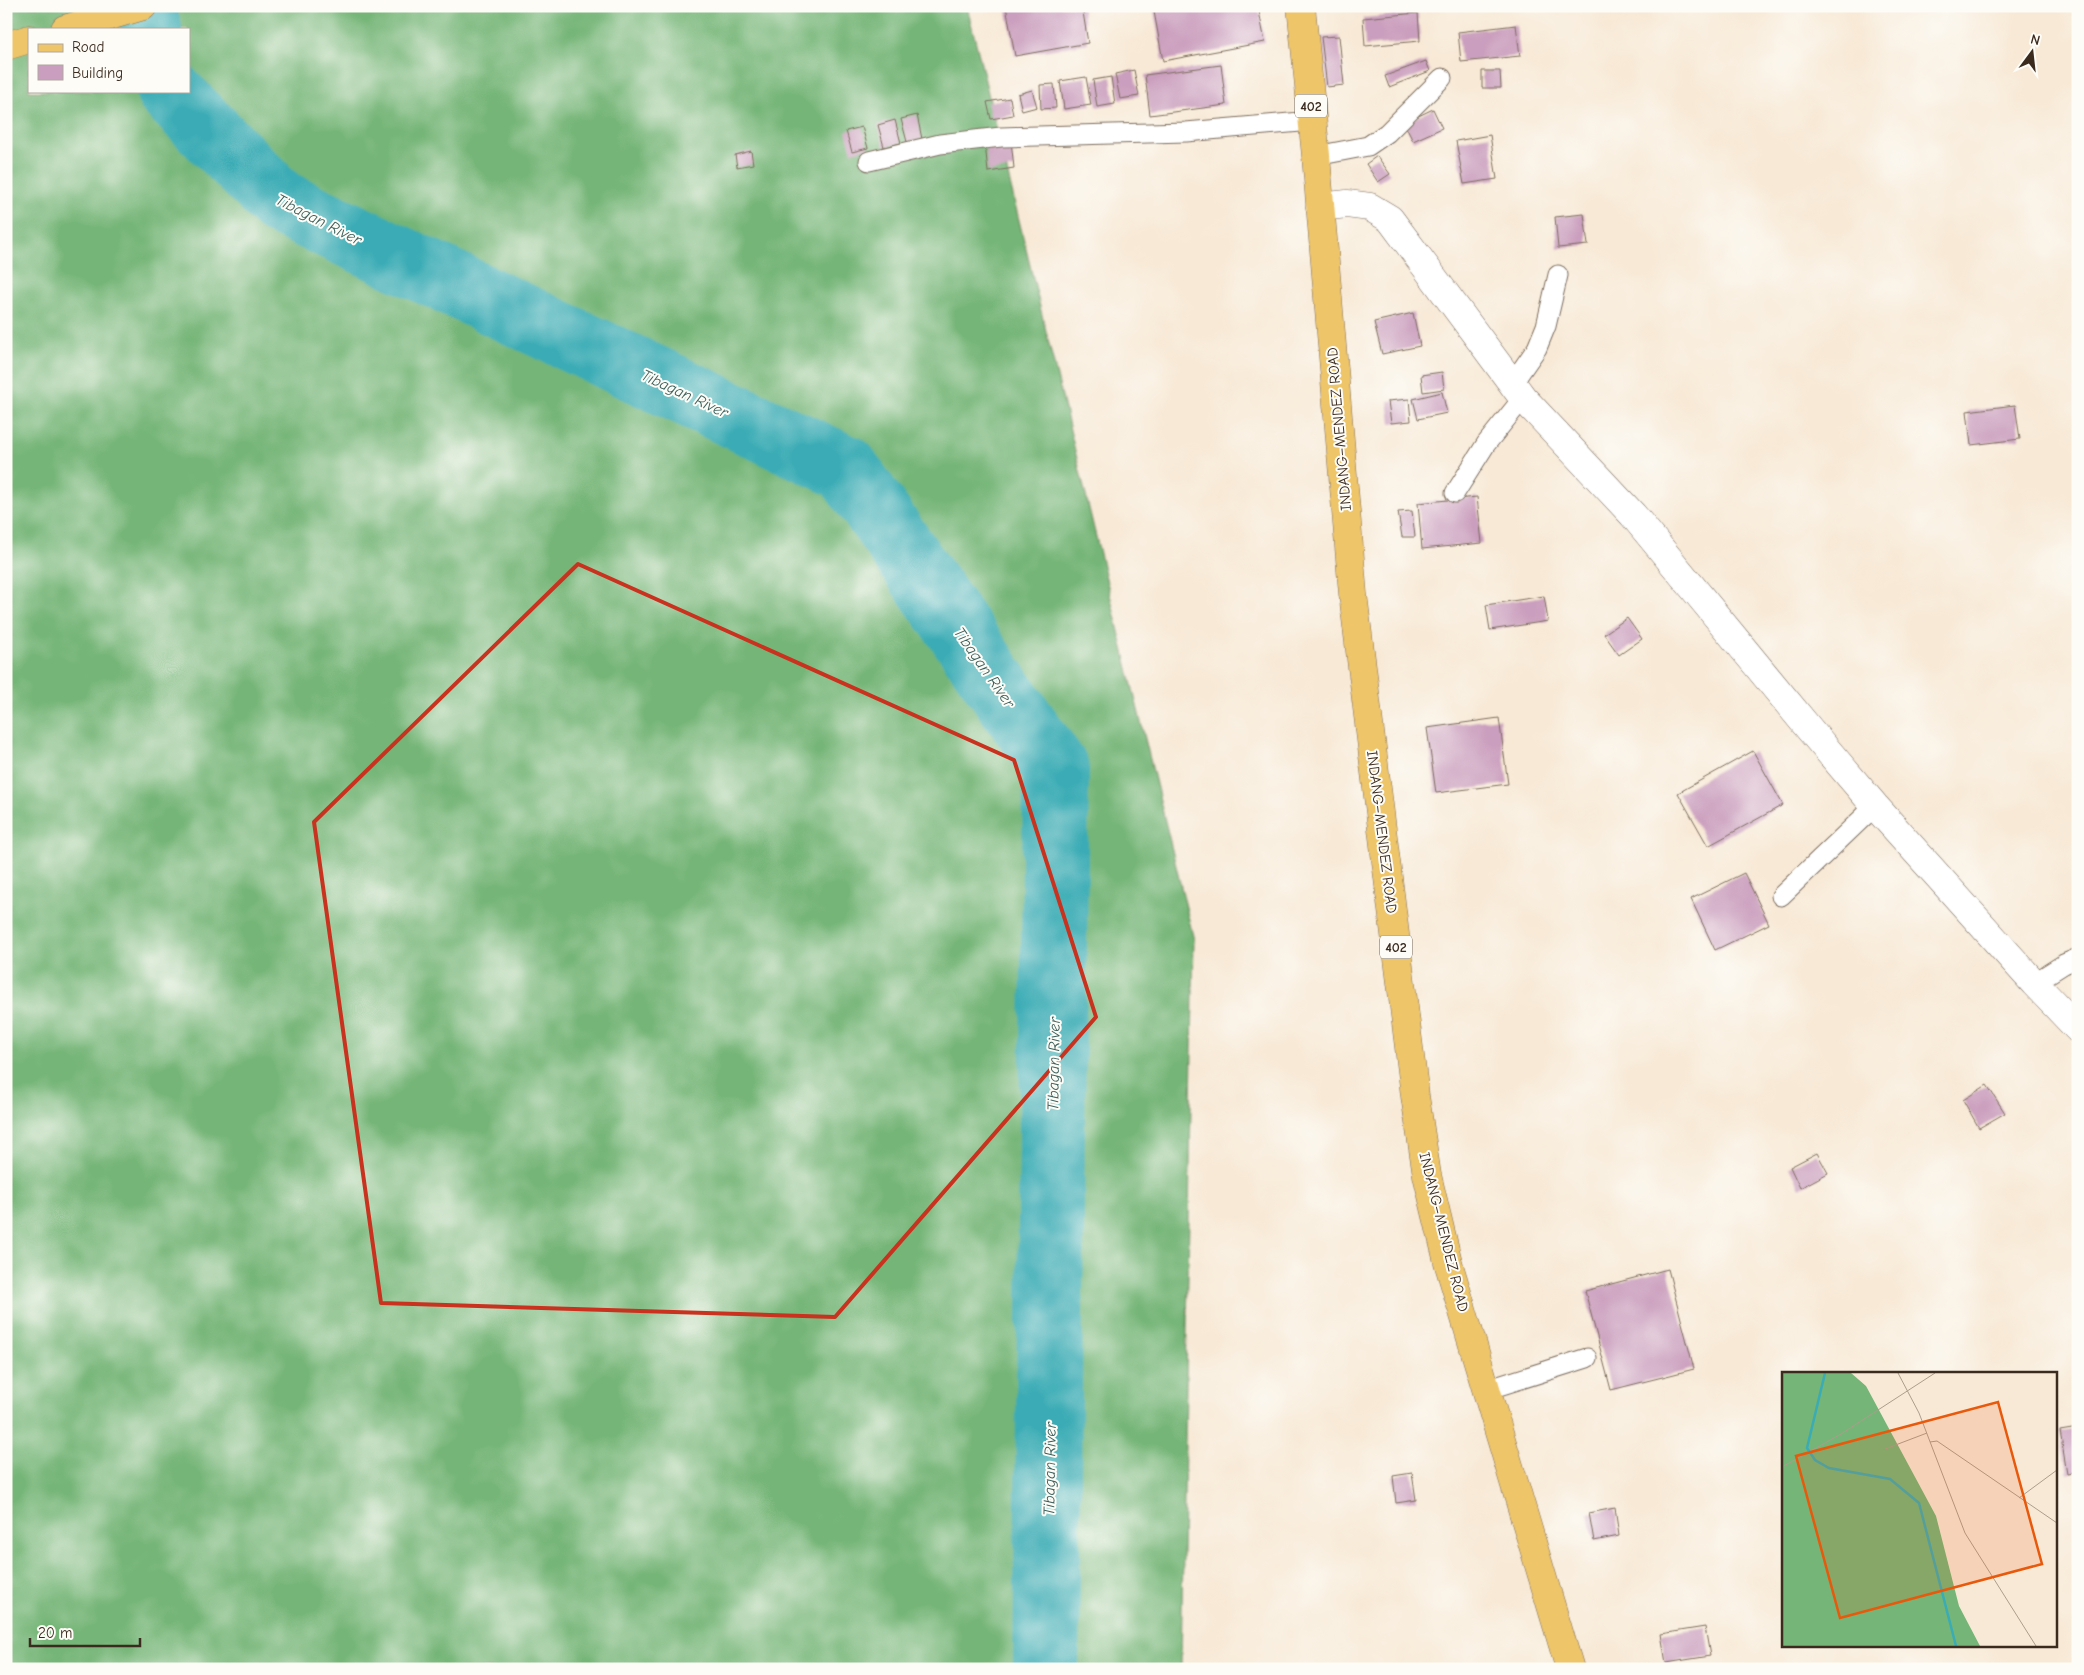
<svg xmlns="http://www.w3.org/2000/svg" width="2084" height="1675" font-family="'Comic Neue',sans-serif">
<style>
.forest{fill:#75b577;stroke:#58704a;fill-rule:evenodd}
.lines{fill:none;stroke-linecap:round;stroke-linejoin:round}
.river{stroke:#3aacb5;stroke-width:66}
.building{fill:#ca9ebe}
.service-casing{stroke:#7d6d5e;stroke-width:21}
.tertiary-casing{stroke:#7d6d5e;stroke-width:29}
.primary-casing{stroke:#7d6d5e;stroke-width:29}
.service{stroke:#fff;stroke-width:19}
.tertiary{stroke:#fff;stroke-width:28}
.primary{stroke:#eec569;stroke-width:28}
.marked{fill:none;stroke:#c8321e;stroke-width:4;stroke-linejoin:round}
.labels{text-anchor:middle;stroke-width:4;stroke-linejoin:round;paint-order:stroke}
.shield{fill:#fdfcf7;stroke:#75695f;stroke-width:1}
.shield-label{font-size:14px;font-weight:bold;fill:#3b2a1e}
.street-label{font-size:15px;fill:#3b2a1e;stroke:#fdfcf7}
.water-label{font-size:16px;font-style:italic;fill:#3b5e5a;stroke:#fdfcf7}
.inset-river{fill:none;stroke:#3aacb5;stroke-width:2.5}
.inset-road{fill:none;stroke:#ac9d8c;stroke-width:1}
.view{fill:#e8590c;fill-opacity:0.15;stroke:#e8590c;stroke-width:2.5}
.inset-edge{fill:none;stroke:#3b2a1e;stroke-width:2.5}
</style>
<rect width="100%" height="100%" fill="#fdfcf7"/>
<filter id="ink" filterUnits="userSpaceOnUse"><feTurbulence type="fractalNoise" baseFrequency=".02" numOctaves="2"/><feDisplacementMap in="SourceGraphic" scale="10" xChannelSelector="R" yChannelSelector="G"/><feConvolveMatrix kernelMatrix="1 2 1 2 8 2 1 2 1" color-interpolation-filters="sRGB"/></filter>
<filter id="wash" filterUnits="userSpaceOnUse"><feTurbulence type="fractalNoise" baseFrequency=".0096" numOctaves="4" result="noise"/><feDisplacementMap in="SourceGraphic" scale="20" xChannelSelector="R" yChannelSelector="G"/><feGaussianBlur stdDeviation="1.12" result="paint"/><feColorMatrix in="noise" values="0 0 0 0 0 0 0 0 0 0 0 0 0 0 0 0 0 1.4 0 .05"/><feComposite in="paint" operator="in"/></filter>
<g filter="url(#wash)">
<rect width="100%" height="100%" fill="#f8e9d6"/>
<!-- forest -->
<path class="forest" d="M 6,6 L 967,6 L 1194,940 L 1181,1669 L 6,1669 ZM 29,29 L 189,29 L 189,91 L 29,91 Z"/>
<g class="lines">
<!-- river -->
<path class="river" d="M 142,6 L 149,29
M 169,91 L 279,202 L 846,468 L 1056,769 L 1046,1669"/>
</g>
<g id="blocks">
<!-- building -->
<path class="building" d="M 1006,6 L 1082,6 L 1088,43 L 1015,56 Z
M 1153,6 L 1258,6 L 1265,42 L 1163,61 Z
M 1418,13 L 1420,41 L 1365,46 L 1363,18 Z
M 1516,25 L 1520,56 L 1461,62 L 1458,32 Z
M 1339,36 L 1344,85 L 1327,87 L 1321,37 Z
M 1426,61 L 1430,71 L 1389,87 L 1385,76 Z
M 1221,65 L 1226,105 L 1150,115 L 1145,75 Z
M 1134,70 L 1139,96 L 1120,99 L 1115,74 Z
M 1482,71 L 1500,71 L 1501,88 L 1482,88 Z
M 1086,77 L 1091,105 L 1064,109 L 1060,81 Z
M 1111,77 L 1115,104 L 1097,107 L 1093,80 Z
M 1054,84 L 1056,108 L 1041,109 L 1040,85 Z
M 1032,90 L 1037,107 L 1022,111 L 1018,94 Z
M 1010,98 L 1013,115 L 991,119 L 987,102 Z
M 1433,109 L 1442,128 L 1413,141 L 1404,123 Z
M 917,115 L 922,139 L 907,142 L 901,119 Z
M 895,120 L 901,143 L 884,147 L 878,125 Z
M 862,127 L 868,148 L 852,152 L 846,131 Z
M 1490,135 L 1497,179 L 1464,184 L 1456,141 Z
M 1011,141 L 1014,168 L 988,172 L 985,144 Z
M 751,151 L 753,164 L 737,167 L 735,155 Z
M 1377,156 L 1390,174 L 1378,182 L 1366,164 Z
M 1584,214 L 1588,245 L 1558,248 L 1555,217 Z
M 1413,313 L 1420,346 L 1382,354 L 1374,322 Z
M 1442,372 L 1444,389 L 1423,392 L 1421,375 Z
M 1442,392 L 1447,413 L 1418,419 L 1413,399 Z
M 1409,399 L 1411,421 L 1391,423 L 1388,401 Z
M 2015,405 L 2020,439 L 1971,445 L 1967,411 Z
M 1477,497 L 1482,543 L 1422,549 L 1418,503 Z
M 1412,511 L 1415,537 L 1402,537 L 1398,512 Z
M 1544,596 L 1548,621 L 1490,630 L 1486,605 Z
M 1627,618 L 1642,639 L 1619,655 L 1604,634 Z
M 1499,718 L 1508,784 L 1436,793 L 1427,728 Z
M 1753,751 L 1783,805 L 1708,846 L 1678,793 Z
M 1744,873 L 1769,924 L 1715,950 L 1691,899 Z
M 1987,1085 L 2005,1113 L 1979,1128 L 1963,1100 Z
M 1817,1153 L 1828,1173 L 1800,1188 L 1790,1167 Z
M 1668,1269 L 1694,1369 L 1611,1390 L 1585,1291 Z
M 2078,1428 L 2078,1472 L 2067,1474 L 2060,1431 Z
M 1412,1473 L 1416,1500 L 1396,1503 L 1393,1476 Z
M 1615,1508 L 1619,1536 L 1594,1541 L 1589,1513 Z
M 1705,1627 L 1710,1656 L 1666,1663 L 1661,1634 Z"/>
</g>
</g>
<g filter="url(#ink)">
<use href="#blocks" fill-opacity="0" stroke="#7d6d5e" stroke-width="1"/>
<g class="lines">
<defs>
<path id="service" d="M 1316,156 L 1368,146 L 1387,133 L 1442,78
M 869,161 L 940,144 L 1001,137 L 1186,132 L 1312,121
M 1512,384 L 1537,348 L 1546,326 L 1558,275
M 1455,493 L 1486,444 L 1523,398
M 1781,896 L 1875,806
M 2034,983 L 2064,964 L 2078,958
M 1486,1390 L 1587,1358"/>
<path id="tertiary" d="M 1320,207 L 1347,204 L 1370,207 L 1390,219 L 1523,398 L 1633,515 L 1811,731 L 1875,806 L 2034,983 L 2078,1029"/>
<path id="primary" d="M 1301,6 L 1316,156 L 1353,594 L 1415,1096 L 1427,1175 L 1448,1262 L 1570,1669
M 65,29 L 143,6
M 6,46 L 29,39"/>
</defs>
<!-- service casing -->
<use href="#service" class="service-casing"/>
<!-- tertiary casing -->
<use href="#tertiary" class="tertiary-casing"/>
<!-- primary casing -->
<use href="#primary" class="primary-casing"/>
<!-- service -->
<use href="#service" class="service"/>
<!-- tertiary -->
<use href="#tertiary" class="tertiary"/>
<!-- primary -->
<use href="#primary" class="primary"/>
</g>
</g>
<!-- marked area -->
<path class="marked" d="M 578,564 L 1014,760 L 1096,1017 L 835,1317 L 381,1303 L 314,822 Z"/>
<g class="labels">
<!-- shield labels -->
<g class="shield">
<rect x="1295" y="94.5" width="32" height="23" rx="4"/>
<rect x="1380" y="935.5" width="32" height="23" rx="4"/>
</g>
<g class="shield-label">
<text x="1311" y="111">402</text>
<text x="1396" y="952">402</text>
</g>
<!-- street labels -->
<g class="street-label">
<text transform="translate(1339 429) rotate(-95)" y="5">INDANG–MENDEZ ROAD</text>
<text transform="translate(1382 832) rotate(83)" y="5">INDANG–MENDEZ ROAD</text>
<text transform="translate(1444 1232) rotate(76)" y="5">INDANG–MENDEZ ROAD</text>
</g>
<!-- water labels -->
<g class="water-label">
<text transform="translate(319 219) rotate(27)" y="6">Tibagan River</text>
<text transform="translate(685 393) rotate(25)" y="6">Tibagan River</text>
<text transform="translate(985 667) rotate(55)" y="6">Tibagan River</text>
<text transform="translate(1053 1064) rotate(-89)" y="6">Tibagan River</text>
<text transform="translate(1049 1469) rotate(-89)" y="6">Tibagan River</text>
</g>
</g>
<!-- overview -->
<g transform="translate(1782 1372)">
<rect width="275" height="275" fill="#f8e9d6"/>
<path d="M 0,1 L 69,1 L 84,14 L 154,144 L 177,234 L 198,274 L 0,274 Z" fill="#75b577"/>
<path class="inset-river" d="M 43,1 L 25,76 L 33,88 L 47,96 L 108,107 L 137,131 L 174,274"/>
<path class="inset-road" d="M 116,1 L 137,41 L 183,161 L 254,274M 148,70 L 155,69 L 275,151M 103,77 L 145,61M 0,95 L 59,62 L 153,1M 237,126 L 275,98"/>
<path class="view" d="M 216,30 L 260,192 L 58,246 L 14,84 Z"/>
<rect width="275" height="275" class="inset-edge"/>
</g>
<!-- margin -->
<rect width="2084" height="1675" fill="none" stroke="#fdfcf7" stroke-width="25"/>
<!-- legend -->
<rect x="28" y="28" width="162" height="65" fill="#fdfcf7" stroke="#afa8a0"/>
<rect x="38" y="44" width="25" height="8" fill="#eec569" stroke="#afa8a0"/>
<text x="72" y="52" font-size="15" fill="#3b2a1e">Road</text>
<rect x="38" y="65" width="25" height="15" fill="#ca9ebe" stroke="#afa8a0"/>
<text x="72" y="78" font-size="15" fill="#3b2a1e">Building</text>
<!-- north arrow -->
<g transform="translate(2032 52) rotate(15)" stroke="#fdfcf7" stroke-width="4" paint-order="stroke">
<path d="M0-4L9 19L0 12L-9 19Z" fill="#3b2a1e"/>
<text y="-8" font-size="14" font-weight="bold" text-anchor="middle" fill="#3b2a1e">N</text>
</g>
<!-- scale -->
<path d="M30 1638v8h110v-8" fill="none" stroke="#3b2a1e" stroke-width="2.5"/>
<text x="38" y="1638" font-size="15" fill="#3b2a1e" stroke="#fdfcf7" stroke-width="4" paint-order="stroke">20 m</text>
</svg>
